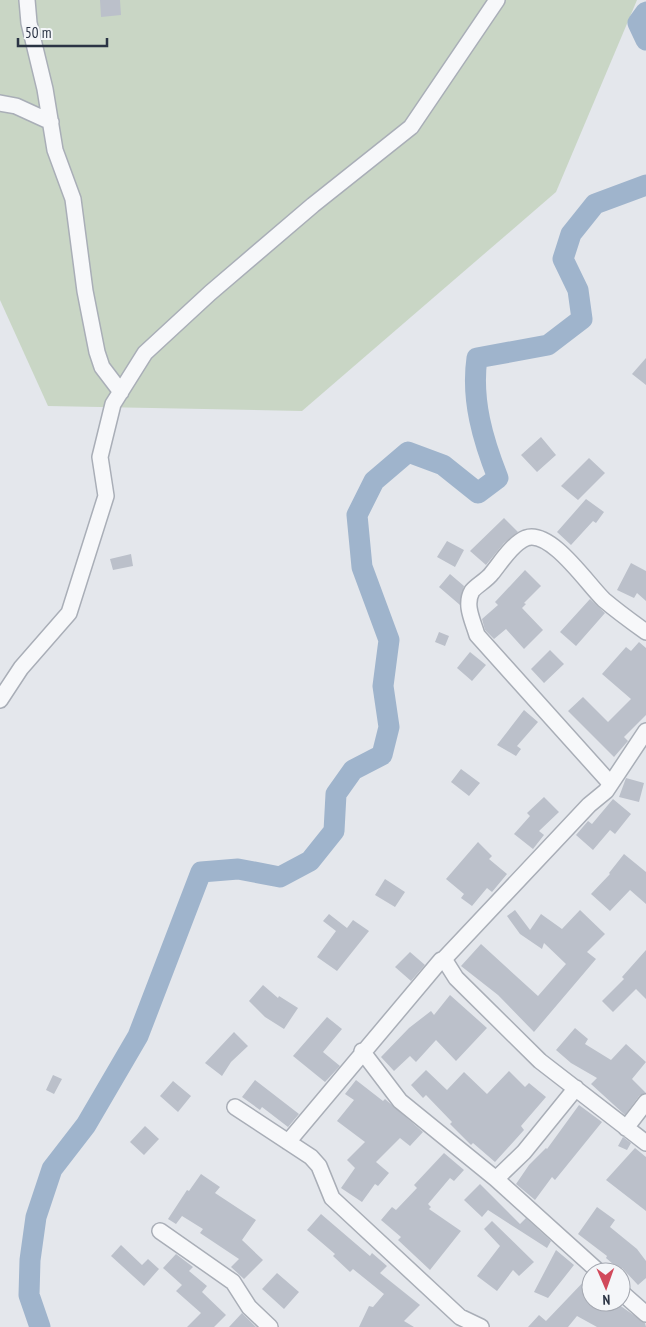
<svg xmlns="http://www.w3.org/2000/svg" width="646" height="1327" font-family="'PT Sans Narrow',sans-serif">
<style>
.green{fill:#c9d6c5}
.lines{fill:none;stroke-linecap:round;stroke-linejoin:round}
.river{stroke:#9fb4cc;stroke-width:21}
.building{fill:#bbc0ca}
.minor-casing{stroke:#a9aeb7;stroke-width:18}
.minor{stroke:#f7f8fa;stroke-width:15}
</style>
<rect width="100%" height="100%" fill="#e4e7ec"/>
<!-- green -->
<path class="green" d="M 0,0 L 637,0 L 556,192 L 302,411 L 48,406 L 0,300 Z"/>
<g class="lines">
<!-- river -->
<path class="river" d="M 646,12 L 638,23 L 646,40
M 40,1327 L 29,1295 L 30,1260 L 36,1217 L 52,1169 L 86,1125 L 138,1036 L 201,872 L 238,869 L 280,877 L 310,861 L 334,831 L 336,794 L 353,770 L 382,755 L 389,727 L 383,686 L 389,640 L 362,567 L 357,515 L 374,481 L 408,452 L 443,465 L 478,493 L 498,478 C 483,440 471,400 477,358 L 548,345 L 582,319 L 578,290 L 563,259 L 571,234 L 595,204 L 646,185"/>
</g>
<!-- building -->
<path class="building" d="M 100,0 L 120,0 L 121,15 L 101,17 Z
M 646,358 L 646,385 L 632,374 Z
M 541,437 L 556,455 L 537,472 L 521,455 Z
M 589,458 L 605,473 L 578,500 L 561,486 Z
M 586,499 L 604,512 L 596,523 L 593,521 L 571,545 L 557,532 Z
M 504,518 L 518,532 L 504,543 L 486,565 L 470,551 Z
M 447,541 L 464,550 L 455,567 L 437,557 Z
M 131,554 L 133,566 L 113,570 L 110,559 Z
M 631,563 L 646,571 L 646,601 L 637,593 L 634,598 L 617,590 Z
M 525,570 L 541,586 L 524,603 L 526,604 L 522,608 L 543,630 L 524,649 L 506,629 L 494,639 L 485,630 L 482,619 L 498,605 L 495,602 Z
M 450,574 L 464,586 L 460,605 L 439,587 Z
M 590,599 L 605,613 L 576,646 L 560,632 Z
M 439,632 L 449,636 L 445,646 L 435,642 Z
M 639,642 L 646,648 L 646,715 L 624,737 L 628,741 L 614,757 L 568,711 L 583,697 L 608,722 L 631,699 L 602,674 L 626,647 L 631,651 Z
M 550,650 L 564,664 L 544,683 L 531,669 Z
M 470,652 L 486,665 L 472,681 L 457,668 Z
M 524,710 L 538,722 L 517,746 L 521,749 L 516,756 L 497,745 Z
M 461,769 L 480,783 L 469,796 L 451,782 Z
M 626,778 L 644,783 L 639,802 L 619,797 Z
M 544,797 L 559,812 L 539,831 L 544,835 L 533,849 L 514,834 L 530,816 L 527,813 Z
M 613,799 L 631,814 L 615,834 L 610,830 L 593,850 L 576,835 L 588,821 L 592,824 Z
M 478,842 L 492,856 L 489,859 L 507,874 L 492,892 L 487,888 L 472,906 L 461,898 L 464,894 L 446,879 Z
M 624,854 L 646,872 L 646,904 L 630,890 L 610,911 L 591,894 L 610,874 L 609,873 Z
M 385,879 L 405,892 L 395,907 L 375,895 Z
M 515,910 L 530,930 L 541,914 L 562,929 L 580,910 L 605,934 L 587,952 L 596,959 L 534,1032 L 498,995 L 461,966 L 481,944 L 538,996 L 566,964 L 544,943 L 542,949 L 520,934 L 507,916 Z
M 329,914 L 347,928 L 353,920 L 369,931 L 337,971 L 317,957 L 336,931 L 323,921 Z
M 646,950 L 646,999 L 636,989 L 613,1012 L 602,1001 L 624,979 L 622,977 Z
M 410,952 L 425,965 L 411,981 L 395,967 Z
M 263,985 L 278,998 L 279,996 L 298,1008 L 284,1029 L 265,1017 L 249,1001 Z
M 450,995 L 487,1028 L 456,1061 L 436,1040 L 416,1062 L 410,1056 L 394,1071 L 381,1057 L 409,1028 L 431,1011 L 434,1015 Z
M 327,1017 L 342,1029 L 323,1052 L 340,1066 L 325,1082 L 293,1056 Z
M 575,1028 L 588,1039 L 585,1044 L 611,1060 L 626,1044 L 646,1062 L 632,1079 L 646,1093 L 639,1096 L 625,1115 L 591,1084 L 597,1078 L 571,1063 L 556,1050 Z
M 234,1032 L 248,1046 L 231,1062 L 222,1076 L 205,1063 Z
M 426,1070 L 447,1090 L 464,1072 L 487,1094 L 509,1071 L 525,1087 L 529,1083 L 546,1097 L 521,1126 L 524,1130 L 495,1162 L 473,1143 L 471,1145 L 450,1124 L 452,1122 L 426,1095 L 423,1098 L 411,1085 Z
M 53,1075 L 62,1079 L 54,1094 L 46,1090 Z
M 255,1080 L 299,1114 L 288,1127 L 262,1107 L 260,1110 L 242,1097 Z
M 356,1080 L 383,1101 L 385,1099 L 423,1132 L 410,1146 L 400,1138 L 376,1162 L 389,1173 L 378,1186 L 375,1184 L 362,1202 L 341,1188 L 355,1168 L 347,1160 L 365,1142 L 337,1121 L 354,1100 L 345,1094 Z
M 173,1081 L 191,1096 L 178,1112 L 160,1096 Z
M 579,1105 L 602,1122 L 555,1180 L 552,1177 L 535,1200 L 516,1184 L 529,1165 L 546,1148 L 547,1149 Z
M 145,1126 L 159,1139 L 144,1155 L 130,1142 Z
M 623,1137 L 631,1143 L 627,1150 L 618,1146 Z
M 635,1148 L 646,1157 L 646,1211 L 606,1180 Z
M 444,1153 L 464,1170 L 454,1181 L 450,1178 L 428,1204 L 431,1207 L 429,1209 L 461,1231 L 430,1270 L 398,1240 L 401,1237 L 381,1220 L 392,1207 L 396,1210 L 417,1188 L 414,1185 Z
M 201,1174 L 220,1187 L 215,1193 L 256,1220 L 242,1240 L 263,1260 L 244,1279 L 231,1267 L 239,1259 L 200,1233 L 203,1229 L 182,1216 L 176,1224 L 168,1219 L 187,1190 L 189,1191 Z
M 480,1184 L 520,1224 L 526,1218 L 551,1241 L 547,1248 L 488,1210 L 482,1217 L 464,1200 Z
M 597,1207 L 615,1220 L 610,1227 L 637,1249 L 646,1261 L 646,1278 L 638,1285 L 622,1268 L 620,1270 L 606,1258 L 607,1256 L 578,1234 Z
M 321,1214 L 370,1256 L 372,1253 L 387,1266 L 380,1273 L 420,1305 L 404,1321 L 414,1327 L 359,1327 L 369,1306 L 373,1307 L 384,1294 L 353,1269 L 350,1272 L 333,1256 L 335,1254 L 307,1230 Z
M 492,1221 L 534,1262 L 519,1276 L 513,1270 L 497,1291 L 477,1276 L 500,1246 L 484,1229 Z
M 121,1245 L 142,1265 L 148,1259 L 159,1269 L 144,1286 L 111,1256 Z
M 556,1250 L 574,1265 L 548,1298 L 534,1292 Z
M 176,1254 L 193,1267 L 189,1271 L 207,1286 L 202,1292 L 226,1315 L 214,1327 L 187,1327 L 201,1313 L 176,1291 L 182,1285 L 163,1268 Z
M 277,1273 L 299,1292 L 284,1309 L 262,1289 Z
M 589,1276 L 591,1277 L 591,1302 L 605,1307 L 608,1302 L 615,1302 L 645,1323 L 646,1327 L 597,1327 L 577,1316 L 568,1327 L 528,1327 L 539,1315 L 546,1321 Z
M 242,1313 L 256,1327 L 229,1327 Z"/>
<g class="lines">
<defs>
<path id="minor" d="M 27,0 L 29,23 L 45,89 L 55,150 L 73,199 L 85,291 L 97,352 L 102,367 L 121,392
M 0,103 L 16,106 L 51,122
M 0,700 L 21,668 L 69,613 L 106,496 L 100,457 L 113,404 L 145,353 L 210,293 L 313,205 L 411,127 L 497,0
M 610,783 L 477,635 C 473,621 464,605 472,591 C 477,585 487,580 492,573 C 501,562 512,544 526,538 C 551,529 588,585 604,600 C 617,611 632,622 646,632
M 444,959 L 456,978 L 540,1061 L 646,1143
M 362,1051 L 400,1101 L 496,1179 L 599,1272
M 235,1107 L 311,1157 L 319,1166 L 332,1198 L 460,1317 L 481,1327
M 626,1128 L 646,1102
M 288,1142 L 441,960 L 444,959 L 589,805 L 606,791 L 646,731
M 496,1179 L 524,1152 L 576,1088
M 160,1231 L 233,1282 L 249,1307 L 270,1327
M 621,1292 L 646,1314"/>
</defs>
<!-- minor casing -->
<use href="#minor" class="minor-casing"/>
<!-- minor -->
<use href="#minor" class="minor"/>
</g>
<!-- north arrow -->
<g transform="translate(606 1287) rotate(178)"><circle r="24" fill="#f4f6f9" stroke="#a4a8b1"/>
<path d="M0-4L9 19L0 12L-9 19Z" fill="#d1495b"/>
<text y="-8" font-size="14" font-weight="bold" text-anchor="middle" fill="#2b3445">N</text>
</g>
<!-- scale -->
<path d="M18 38v8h89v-8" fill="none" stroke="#2b3445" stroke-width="2.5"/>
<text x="25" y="38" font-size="15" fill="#2b3445" stroke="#f4f6f9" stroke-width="4" paint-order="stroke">50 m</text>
</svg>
